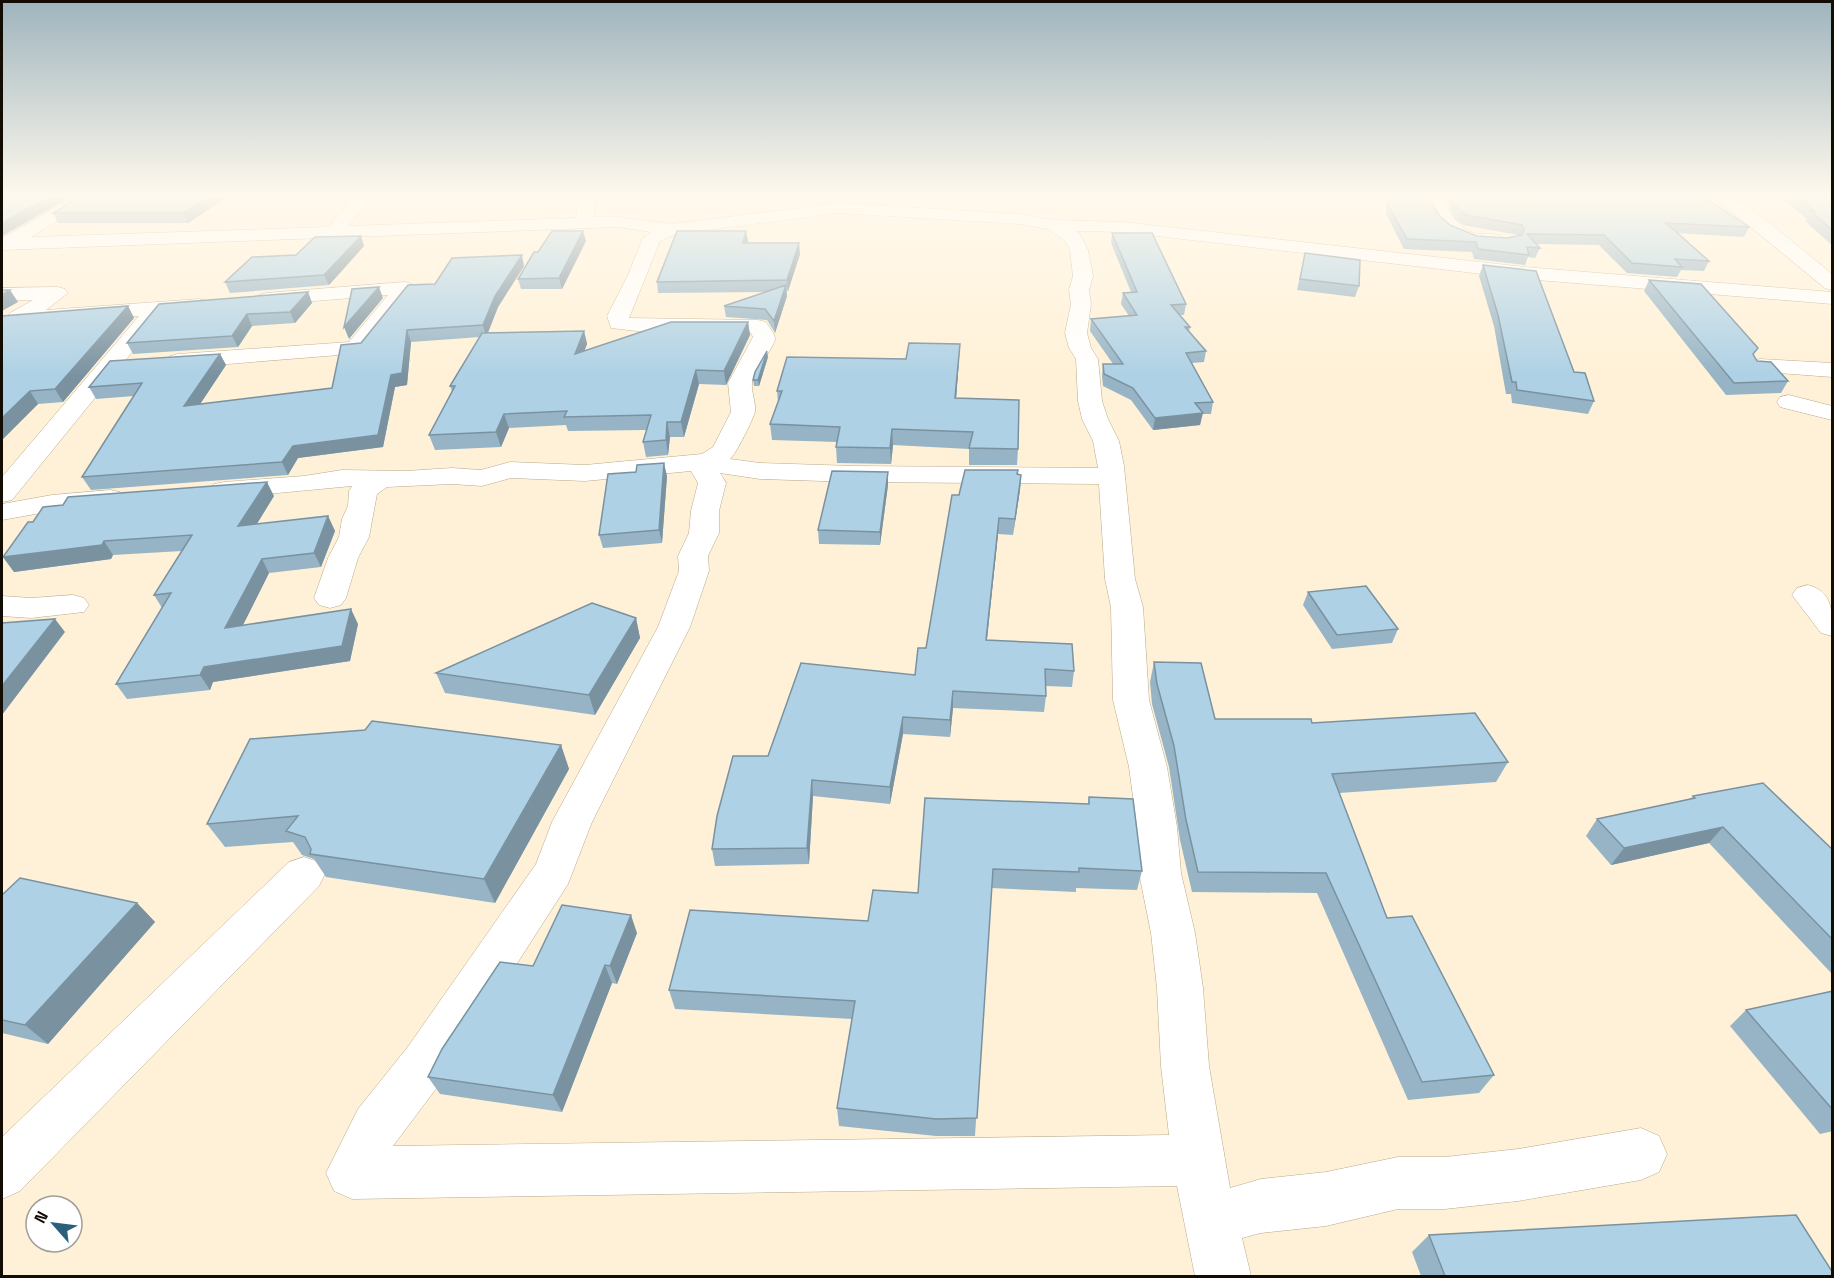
<svg xmlns="http://www.w3.org/2000/svg" width="1834" height="1278" font-family="'Space Grotesk',sans-serif">
<style>
.lines{fill:none;stroke-linecap:round;stroke-linejoin:round}
.minor-casing{stroke:#b9a98a;stroke-width:1}
.minor{fill:#fff;fill-rule:evenodd}
.wall{fill:#96b4c5}
.shaded-wall{fill:#7a92a0}
.building{fill:#aed1e5;stroke:#7a92a0;stroke-width:1.5}
</style>
<rect width="100%" height="100%" fill="#fff1d7"/>
<g class="lines">
<defs>
<path id="minor" d="M 75,197 L 96,197 L 31,237 L 329,227 L 354,197 L 372,197 L 348,226 L 576,218 L 580,197 L 596,197 L 594,217 L 618,217 L 672,224 L 839,203 L 1020,214 L 1054,220 L 1123,222 L 1525,267 L 1832,292 L 1832,304 L 1525,279 L 1123,232 L 1075,231 L 1080,234 L 1088,250 L 1093,276 L 1089,290 L 1091,304 L 1087,333 L 1091,348 L 1098,359 L 1102,401 L 1108,419 L 1119,441 L 1124,466 L 1135,579 L 1143,607 L 1149,700 L 1167,767 L 1177,827 L 1181,873 L 1195,933 L 1203,988 L 1209,1066 L 1230,1188 L 1261,1179 L 1326,1172 L 1398,1157 L 1445,1157 L 1518,1149 L 1641,1128 L 1659,1136 L 1667,1154 L 1659,1172 L 1641,1180 L 1518,1201 L 1445,1209 L 1398,1209 L 1326,1226 L 1261,1233 L 1242,1238 L 1251,1276 L 1195,1276 L 1177,1186 L 352,1199 L 334,1191 L 326,1173 L 358,1109 L 407,1048 L 536,864 L 552,822 L 658,627 L 679,571 L 678,556 L 689,533 L 691,511 L 698,483 L 691,471 L 585,481 L 511,478 L 482,486 L 452,484 L 387,487 L 377,494 L 369,537 L 358,558 L 346,598 L 341,605 L 330,608 L 319,605 L 314,598 L 328,558 L 339,537 L 342,519 L 348,506 L 349,491 L 352,486 L 224,498 L 214,496 L 210,490 L 214,484 L 224,482 L 304,476 L 342,470 L 406,471 L 452,468 L 481,470 L 510,462 L 585,465 L 702,454 L 713,447 L 731,412 L 728,383 L 753,337 L 751,333 L 654,333 L 611,328 L 607,316 L 628,275 L 643,238 L 651,232 L 618,227 L 2,250 L 2,238 ZM 839,213 L 1020,224 L 1048,229 L 1065,241 L 1070,250 L 1073,276 L 1069,290 L 1071,304 L 1065,333 L 1069,348 L 1076,359 L 1078,401 L 1082,419 L 1093,441 L 1098,468 L 854,466 L 760,463 L 730,459 C 735,456 755,416 755,411 C 756,402 751,392 752,383 C 754,369 776,346 775,338 C 774,333 769,327 766,322 L 758,320 L 629,318 L 660,241 L 676,234 ZM 720,473 L 760,479 L 854,482 L 1099,484 L 1105,579 L 1111,607 L 1113,700 L 1129,767 L 1137,827 L 1139,873 L 1151,933 L 1157,988 L 1161,1066 L 1169,1135 L 393,1146 L 441,1082 L 568,884 L 592,822 L 690,627 L 709,571 L 708,556 L 719,533 L 719,511 L 726,483 Z
M 1429,197 L 1445,197 C 1446,212 1459,228 1474,233 C 1482,235 1491,233 1499,235 L 1501,239 L 1499,243 C 1469,250 1428,231 1429,197 Z
M 1714,197 L 1733,197 L 1770,223 L 1832,274 L 1832,290 L 1825,288 Z
M 405,282 L 412,284 L 415,288 L 364,353 L 178,368 L 170,366 L 167,361 L 170,356 L 178,354 L 349,342 L 388,295 L 266,305 L 259,303 L 256,299 L 259,295 L 266,293 Z
M 58,287 L 65,289 L 68,293 L 46,310 L 199,299 L 206,301 L 209,305 L 206,309 L 163,314 L 12,500 L 2,502 L 2,477 L 139,316 L 18,324 L 10,323 L 7,318 L 10,313 L 33,300 L 2,300 L 2,288 Z
M 1760,359 L 1832,363 L 1832,377 L 1752,371 L 1748,366 L 1752,361 Z
M 1789,395 L 1832,406 L 1832,420 L 1780,407 L 1777,402 L 1780,397 Z
M 110,490 L 120,492 L 124,498 L 120,504 L 52,511 L 2,520 L 2,504 L 52,495 Z
M 1808,585 C 1834,592 1832,612 1832,636 L 1821,633 L 1792,595 L 1797,588 Z
M 73,595 L 84,598 L 89,605 L 84,612 L 31,618 L 2,616 L 2,596 L 31,598 Z
M 304,857 L 319,862 L 325,874 L 319,886 L 20,1191 L 2,1199 L 2,1137 L 289,862 Z"/>
</defs>
<!-- minor casing -->
<use href="#minor" class="minor-casing"/>
<!-- minor -->
<use href="#minor" class="minor"/>
</g>
<!-- wall -->
<path class="wall" d="M 79,197 L 308,197 L 303,200 L 226,198 L 188,223 L 58,223 L 53,213 Z
M 1386,197 L 1431,197 L 1432,203 L 1439,215 L 1450,225 L 1477,236 L 1507,238 L 1518,236 L 1518,235 L 1463,225 L 1455,219 L 1450,210 L 1448,199 L 1448,197 L 1704,197 L 1749,227 L 1744,237 L 1678,233 L 1709,261 L 1704,271 L 1681,270 L 1677,277 L 1627,273 L 1599,245 L 1536,244 L 1540,248 L 1535,258 L 1528,257 L 1525,265 L 1474,259 L 1472,252 L 1404,249 L 1386,214 Z
M 1780,197 L 1833,197 L 1833,246 L 1805,221 L 1807,219 Z
M 1112,233 L 1186,304 L 1184,315 L 1180,315 L 1190,327 L 1189,332 L 1206,351 L 1204,362 L 1192,363 L 1213,402 L 1211,414 L 1202,414 L 1200,425 L 1153,430 L 1131,400 L 1103,386 L 1102,376 L 1103,364 L 1113,364 L 1090,331 L 1091,319 L 1129,316 L 1121,304 L 1123,293 L 1131,292 L 1111,243 Z
M 361,236 L 364,246 L 329,285 L 230,293 L 225,282 L 296,255 Z
M 586,241 L 562,289 L 521,289 L 518,279 L 538,252 Z
M 748,241 L 747,243 L 800,254 L 788,291 L 786,291 L 787,296 L 775,333 L 767,320 L 726,317 L 724,306 L 766,292 L 658,293 L 657,282 Z
M 1305,253 L 1359,286 L 1355,297 L 1297,290 Z
M 1483,265 L 1574,372 L 1594,401 L 1588,414 L 1512,403 L 1511,394 L 1506,394 L 1494,326 L 1479,276 Z
M 524,266 L 498,307 L 488,333 L 584,331 L 587,344 L 584,351 L 748,322 L 750,335 L 726,385 L 699,384 L 684,437 L 670,437 L 668,455 L 646,457 L 643,442 L 647,430 L 568,431 L 566,425 L 509,428 L 501,447 L 435,450 L 429,435 L 452,391 L 450,386 L 480,337 L 411,342 L 407,385 L 395,387 L 383,447 L 298,458 L 288,475 L 91,490 L 82,477 L 134,396 L 96,399 L 89,387 L 220,354 L 226,365 L 200,404 L 332,388 L 361,343 L 435,284 Z
M 1649,280 L 1758,348 L 1753,355 L 1757,361 L 1788,381 L 1781,393 L 1726,395 L 1644,291 Z
M 308,292 L 312,303 L 295,323 L 252,326 L 238,347 L 133,354 L 127,343 Z
M 128,306 L 134,318 L 63,402 L 38,404 L 2,440 L 2,316 Z
M 768,357 L 759,386 L 754,386 L 753,380 Z
M 906,359 L 959,359 L 956,398 L 1018,449 L 1017,465 L 969,465 L 969,449 L 893,445 L 891,464 L 837,463 L 836,447 L 837,442 L 772,440 L 770,424 L 778,402 L 777,391 Z
M 1017,474 L 1021,475 L 1020,490 L 1013,535 L 998,534 L 987,640 L 1074,671 L 1072,687 L 1046,686 L 1046,696 L 1044,712 L 953,708 L 950,737 L 903,734 L 890,804 L 813,796 L 809,864 L 715,866 L 712,849 L 768,756 L 915,675 L 926,648 L 959,495 Z
M 667,476 L 662,543 L 603,548 L 599,535 Z
M 888,485 L 880,545 L 819,544 L 818,530 Z
M 274,496 L 257,524 L 328,516 L 335,531 L 321,567 L 269,573 L 243,625 L 358,624 L 350,661 L 213,682 L 210,690 L 127,699 L 116,684 L 162,608 L 154,595 L 182,551 L 113,555 L 111,559 L 14,572 L 3,557 Z
M 1308,592 L 1398,629 L 1392,643 L 1332,649 L 1303,605 Z
M 636,618 L 640,638 L 595,715 L 445,693 L 436,673 Z
M 1154,662 L 1215,719 L 1312,723 L 1508,762 L 1496,782 L 1339,793 L 1387,918 L 1494,1075 L 1479,1093 L 1408,1100 L 1317,893 L 1192,892 L 1180,840 L 1169,767 L 1152,704 L 1150,682 Z
M 561,745 L 569,769 L 495,903 L 326,877 L 314,859 L 302,855 L 293,842 L 225,847 L 207,824 Z
M 1693,796 L 1833,850 L 1833,975 L 1709,843 L 1611,865 L 1586,836 L 1597,819 L 1690,799 Z
M 1089,797 L 1142,871 L 1137,890 L 1076,888 L 1076,892 L 991,888 L 975,1136 L 936,1136 L 839,1126 L 837,1108 L 852,1019 L 675,1009 L 669,990 L 868,921 L 1088,804 Z
M 2,895 L 137,903 L 155,922 L 48,1044 L 2,1033 Z
M 637,933 L 617,984 L 612,983 L 562,1112 L 440,1094 L 428,1077 L 533,966 Z
M 1833,991 L 1833,1131 L 1820,1134 L 1730,1026 L 1746,1010 Z
M 1429,1235 L 1833,1276 L 1421,1276 L 1412,1252 Z"/>
<!-- shaded-wall -->
<path class="shaded-wall" d="M 49,197 L 71,197 L 2,236 L 2,223 Z
M 209,197 L 226,197 L 226,198 L 188,223 L 183,213 Z
M 583,231 L 586,241 L 562,289 L 559,278 Z
M 746,231 L 748,241 L 744,254 L 743,243 Z
M 361,236 L 364,246 L 329,285 L 324,275 Z
M 799,243 L 800,254 L 788,291 L 787,280 Z
M 522,255 L 524,266 L 498,307 L 486,337 L 483,325 L 495,296 Z
M 786,285 L 787,296 L 775,333 L 774,321 Z
M 379,287 L 383,298 L 349,339 L 344,327 Z
M 10,290 L 18,302 L 2,311 L 2,295 Z
M 308,292 L 312,303 L 295,323 L 290,312 Z
M 128,306 L 134,318 L 63,402 L 55,389 Z
M 247,314 L 252,326 L 238,347 L 232,336 Z
M 748,322 L 750,335 L 726,385 L 724,371 Z
M 407,330 L 411,342 L 407,385 L 395,387 L 383,447 L 298,458 L 288,475 L 282,462 L 293,446 L 391,375 Z
M 584,331 L 587,344 L 578,368 L 575,354 Z
M 960,344 L 959,359 L 955,414 L 955,398 Z
M 767,351 L 768,357 L 759,386 L 758,380 Z
M 220,354 L 226,365 L 191,418 L 184,406 Z
M 696,370 L 699,384 L 684,437 L 681,422 Z
M 30,391 L 38,404 L 2,440 L 2,418 Z
M 1203,413 L 1200,425 L 1153,430 L 1155,418 Z
M 504,414 L 509,428 L 501,447 L 496,432 Z
M 667,422 L 670,437 L 668,455 L 666,440 Z
M 892,429 L 893,445 L 891,464 L 890,448 Z
M 664,463 L 667,476 L 662,543 L 659,530 Z
M 888,472 L 888,485 L 880,545 L 880,532 Z
M 1021,475 L 1020,490 L 1013,535 L 1015,519 Z
M 267,482 L 274,496 L 246,541 L 238,526 Z
M 328,516 L 335,531 L 321,567 L 314,553 Z
M 999,518 L 998,534 L 985,657 L 986,640 Z
M 104,541 L 113,555 L 111,559 L 14,572 L 3,557 Z
M 262,559 L 269,573 L 234,643 L 225,628 Z
M 351,609 L 358,624 L 350,661 L 213,682 L 210,690 L 200,675 L 204,667 Z
M 636,618 L 640,638 L 595,715 L 589,695 Z
M 55,619 L 65,632 L 2,715 L 2,686 Z
M 953,691 L 953,708 L 950,737 L 950,720 Z
M 903,717 L 903,734 L 890,804 L 890,787 Z
M 561,745 L 569,769 L 495,903 L 484,879 Z
M 812,780 L 813,796 L 809,864 L 807,848 Z
M 1723,827 L 1709,843 L 1611,865 L 1624,848 Z
M 137,903 L 155,922 L 48,1044 L 25,1025 Z
M 631,915 L 637,933 L 617,984 L 610,966 Z
M 605,965 L 612,983 L 562,1112 L 553,1095 Z"/>
<!-- building -->
<path class="building" d="M 2,197 L 49,197 L 2,223 Z
M 79,197 L 209,197 L 183,213 L 53,213 Z
M 1388,197 L 1431,197 L 1432,203 L 1439,215 L 1450,225 L 1477,236 L 1507,238 L 1522,235 L 1524,229 L 1522,225 L 1466,215 L 1459,210 L 1453,201 L 1452,197 L 1704,197 L 1749,227 L 1666,223 L 1709,261 L 1675,259 L 1682,267 L 1632,263 L 1604,235 L 1527,234 L 1540,248 L 1527,247 L 1529,255 L 1478,249 L 1476,242 L 1407,239 L 1388,205 Z
M 1797,197 L 1833,197 L 1833,231 L 1811,211 L 1816,212 Z
M 552,231 L 583,231 L 559,278 L 518,279 L 534,252 L 538,252 Z
M 677,231 L 746,231 L 743,243 L 799,243 L 787,280 L 657,282 Z
M 1112,233 L 1152,233 L 1186,304 L 1171,305 L 1190,327 L 1185,327 L 1206,351 L 1186,353 L 1213,402 L 1195,403 L 1203,413 L 1155,418 L 1133,388 L 1104,374 L 1103,364 L 1123,364 L 1091,319 L 1137,315 L 1123,293 L 1137,292 Z
M 361,236 L 324,275 L 225,282 L 252,257 L 296,255 L 315,237 Z
M 1305,253 L 1360,260 L 1359,286 L 1300,279 Z
M 522,255 L 495,296 L 483,325 L 407,330 L 402,373 L 391,375 L 378,435 L 293,446 L 282,462 L 82,477 L 142,383 L 89,387 L 110,361 L 220,354 L 184,406 L 332,388 L 341,345 L 361,343 L 408,285 L 435,284 L 452,258 Z
M 1483,265 L 1536,271 L 1574,372 L 1585,373 L 1594,401 L 1517,390 L 1516,382 L 1512,382 L 1498,315 Z
M 1649,280 L 1701,284 L 1758,348 L 1753,354 L 1757,361 L 1771,362 L 1788,381 L 1734,383 Z
M 786,285 L 774,321 L 765,309 L 724,306 Z
M 379,287 L 344,327 L 352,289 Z
M 2,290 L 10,290 L 2,295 Z
M 308,292 L 290,312 L 247,314 L 232,336 L 127,343 L 159,304 Z
M 128,306 L 55,389 L 30,391 L 2,418 L 2,316 Z
M 671,322 L 748,322 L 724,371 L 696,370 L 681,422 L 667,422 L 666,440 L 643,442 L 651,415 L 564,417 L 567,411 L 504,414 L 496,432 L 429,435 L 455,386 L 450,386 L 482,333 L 584,331 L 575,354 Z
M 909,343 L 960,344 L 955,398 L 1019,400 L 1018,449 L 969,448 L 973,432 L 892,429 L 890,448 L 836,447 L 840,427 L 770,424 L 782,391 L 777,391 L 787,357 L 906,359 Z
M 767,351 L 758,380 L 753,380 L 755,372 Z
M 664,463 L 659,530 L 599,535 L 608,474 L 636,472 L 637,465 Z
M 965,470 L 1018,470 L 1017,474 L 1021,475 L 1015,519 L 999,518 L 986,640 L 1072,644 L 1074,671 L 1045,669 L 1046,696 L 953,691 L 950,720 L 903,717 L 890,787 L 812,780 L 807,848 L 712,849 L 717,816 L 733,756 L 768,756 L 801,663 L 915,675 L 918,648 L 926,648 L 952,495 L 959,495 Z
M 832,471 L 888,472 L 880,532 L 818,530 Z
M 267,482 L 238,526 L 328,516 L 314,553 L 262,559 L 225,628 L 351,609 L 342,646 L 204,667 L 200,675 L 116,684 L 171,593 L 154,595 L 192,535 L 104,541 L 102,545 L 3,557 L 28,522 L 33,522 L 43,507 L 63,505 L 68,497 Z
M 1366,586 L 1398,629 L 1337,635 L 1308,592 Z
M 592,603 L 636,618 L 589,695 L 436,673 Z
M 55,619 L 2,686 L 2,623 Z
M 1154,662 L 1201,663 L 1215,719 L 1311,719 L 1312,723 L 1475,713 L 1508,762 L 1332,774 L 1387,918 L 1412,916 L 1494,1075 L 1422,1082 L 1326,873 L 1198,872 L 1186,820 L 1174,746 L 1157,684 Z
M 372,721 L 561,745 L 484,879 L 310,854 L 311,849 L 305,837 L 286,831 L 298,816 L 207,824 L 250,739 L 365,730 Z
M 1763,783 L 1833,850 L 1833,940 L 1723,827 L 1624,848 L 1597,819 L 1695,798 L 1693,796 Z
M 1089,797 L 1133,799 L 1142,871 L 1079,868 L 1079,872 L 993,869 L 977,1118 L 936,1119 L 837,1108 L 855,1001 L 669,990 L 690,910 L 868,921 L 873,890 L 918,893 L 925,798 L 1089,804 Z
M 20,878 L 137,903 L 25,1025 L 2,1020 L 2,895 Z
M 562,905 L 631,915 L 610,966 L 605,965 L 553,1095 L 428,1077 L 442,1049 L 500,962 L 533,966 Z
M 1833,991 L 1833,1110 L 1746,1010 Z
M 1796,1215 L 1833,1273 L 1833,1276 L 1445,1276 L 1429,1235 Z"/>
<!-- sky -->
<linearGradient id="sky" x2="0" y2="1"><stop stop-color="#9eb4bd"/><stop offset="0.52" stop-color="#fff9ed"/><stop offset="1" stop-color="#fff9ed" stop-opacity="0"/></linearGradient>
<rect width="1834" height="376" fill="url(#sky)"/>
<!-- border -->
<rect width="1834" height="1278" fill="none" stroke="#120c03" stroke-width="6"/>
<!-- north arrow -->
<g transform="translate(54 1224) rotate(298)"><circle r="28" fill="#ffffff" stroke="#a09e9a" stroke-width="1.5"/>
<path d="M0-4.5L10 22L0 15L-10 22Z" fill="#2a607b"/>
<text y="-9" font-size="16" font-weight="bold" text-anchor="middle" fill="#120c03">N</text>
</g>
</svg>
